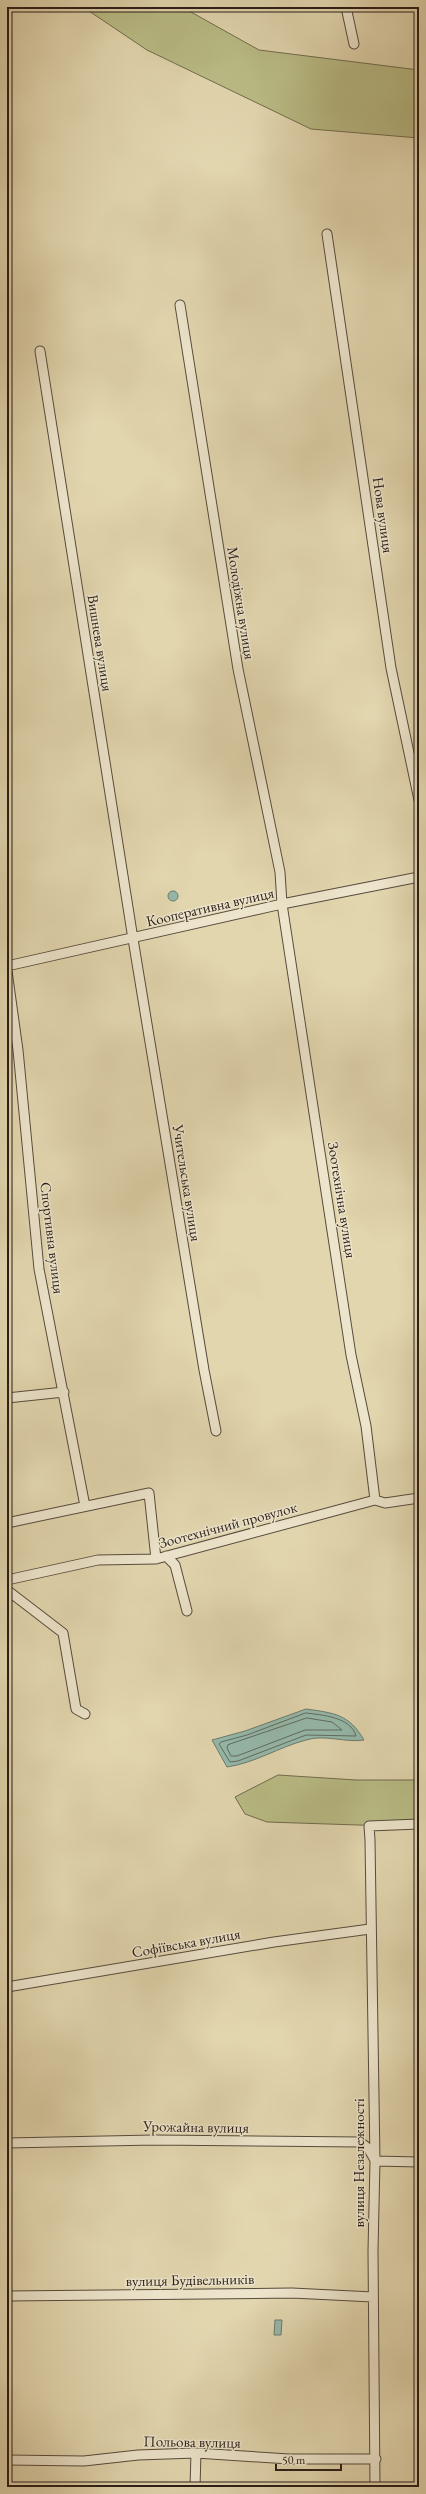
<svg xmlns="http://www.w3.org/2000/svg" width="426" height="2494" font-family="'EB Garamond',serif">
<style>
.green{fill:#b9bc86;stroke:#716c4e}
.water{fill:#95b9ab;stroke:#6a7b70}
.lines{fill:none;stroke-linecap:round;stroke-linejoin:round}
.shore{stroke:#5f6b61;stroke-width:1}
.minor-casing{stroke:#574b3d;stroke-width:11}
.minor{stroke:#ece4cb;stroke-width:9}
.labels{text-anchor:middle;stroke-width:3;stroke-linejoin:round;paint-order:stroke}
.street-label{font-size:15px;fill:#291d17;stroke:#ece4cb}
</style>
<rect width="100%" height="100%" fill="#e2d6af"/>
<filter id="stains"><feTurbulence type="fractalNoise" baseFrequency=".005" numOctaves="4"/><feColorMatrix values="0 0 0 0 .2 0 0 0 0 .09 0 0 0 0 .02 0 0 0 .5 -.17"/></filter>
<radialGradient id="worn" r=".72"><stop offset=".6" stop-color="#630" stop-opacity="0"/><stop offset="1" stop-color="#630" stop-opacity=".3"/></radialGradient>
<!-- green -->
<path class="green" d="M 83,7 L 182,7 L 259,50 L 419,70 L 419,138 L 311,129 L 147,50 Z
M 278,1775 L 356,1780 L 419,1780 L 419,1827 L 267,1822 L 245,1814 L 235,1797 Z"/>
<!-- water -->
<path class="water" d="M168 896a5 5 0 1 1 10 0a5 5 0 1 1-10 0Z
M 306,1709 C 334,1713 349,1714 364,1740 C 345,1743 325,1734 306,1740 C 279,1747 255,1763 227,1767 L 212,1740 L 245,1731 Z
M 275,2320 L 282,2320 L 281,2335 L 274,2335 Z"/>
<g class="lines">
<!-- shore -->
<path class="shore" d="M 306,1713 C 322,1715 351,1717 356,1736 L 306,1735 L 238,1761 L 230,1762 L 219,1744 L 221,1742 L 247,1735 Z
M 307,1718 L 332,1722 L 342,1730 L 305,1730 L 237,1756 L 231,1756 L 227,1748 L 228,1745 Z"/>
<defs>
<path id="minor" d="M 346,7 L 354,44
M 327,234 L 391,668 L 419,800
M 180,305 L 238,669 L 280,872 L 282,904 L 351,1355 L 366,1426 L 375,1500
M 40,351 L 133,939 L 204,1370 L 216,1431
M 7,966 L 282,904 L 419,877
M 7,971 L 18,1050 L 39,1269 L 85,1506
M 7,1398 L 64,1392
M 7,1523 L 149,1493 L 156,1559 L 375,1500 L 385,1503 L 419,1498
M 166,1556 L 175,1565 L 187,1611
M 7,1580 L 98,1560 L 156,1559
M 7,1590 L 63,1633 L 76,1709 L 85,1714
M 7,1987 L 274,1942 L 370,1929
M 7,2143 L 154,2140 L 360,2142 L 368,2148 L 375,2160
M 375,2161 L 419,2162
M 7,2296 L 292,2293 L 373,2297
M 7,2460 L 84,2461 L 138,2455 L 196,2453 L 289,2459 L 376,2459
M 195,2487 L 196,2453
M 375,2487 L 373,2251 L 375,2161 L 370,1840 L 369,1826 L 419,1824"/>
</defs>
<!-- minor casing -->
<use href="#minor" class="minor-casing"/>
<!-- minor -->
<use href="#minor" class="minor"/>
</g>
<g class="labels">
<!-- street labels -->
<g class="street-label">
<text transform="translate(383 515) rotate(82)" y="5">Нова вулиця</text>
<text transform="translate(241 603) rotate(81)" y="5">Молодіжна вулиця</text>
<text transform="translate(100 643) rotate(81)" y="5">Вишнева вулиця</text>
<text transform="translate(210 907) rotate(-13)" y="5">Кооперативна вулиця</text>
<text transform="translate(187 1183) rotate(81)" y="5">Учительська вулиця</text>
<text transform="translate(342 1200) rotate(81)" y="5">Зоотехнічна вулиця</text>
<text transform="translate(52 1238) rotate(83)" y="5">Спортивна вулиця</text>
<text transform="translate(228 1525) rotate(-15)" y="5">Зоотехнічний провулок</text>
<text transform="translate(186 1943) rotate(-10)" y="5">Софіївська вулиця</text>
<text transform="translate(196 2127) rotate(1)" y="5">Урожайна вулиця</text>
<text transform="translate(359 2163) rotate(-90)" y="5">вулиця Незалежності</text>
<text transform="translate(190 2280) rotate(-1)" y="5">вулиця Будівельників</text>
<text transform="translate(192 2442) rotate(1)" y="5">Польова вулиця</text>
</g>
</g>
<!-- margin -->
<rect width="426" height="2494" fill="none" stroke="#e2d6af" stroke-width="24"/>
<rect x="8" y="8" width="410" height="2478" fill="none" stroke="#291d17" stroke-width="2"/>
<rect x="12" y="12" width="402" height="2470" fill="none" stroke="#291d17"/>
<!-- scale -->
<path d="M276 2464v6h65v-6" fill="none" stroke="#291d17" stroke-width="2"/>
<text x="282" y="2464" font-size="12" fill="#291d17" stroke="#ece4cb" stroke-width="3" paint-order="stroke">50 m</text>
<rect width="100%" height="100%" filter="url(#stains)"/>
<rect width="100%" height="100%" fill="url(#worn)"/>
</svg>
